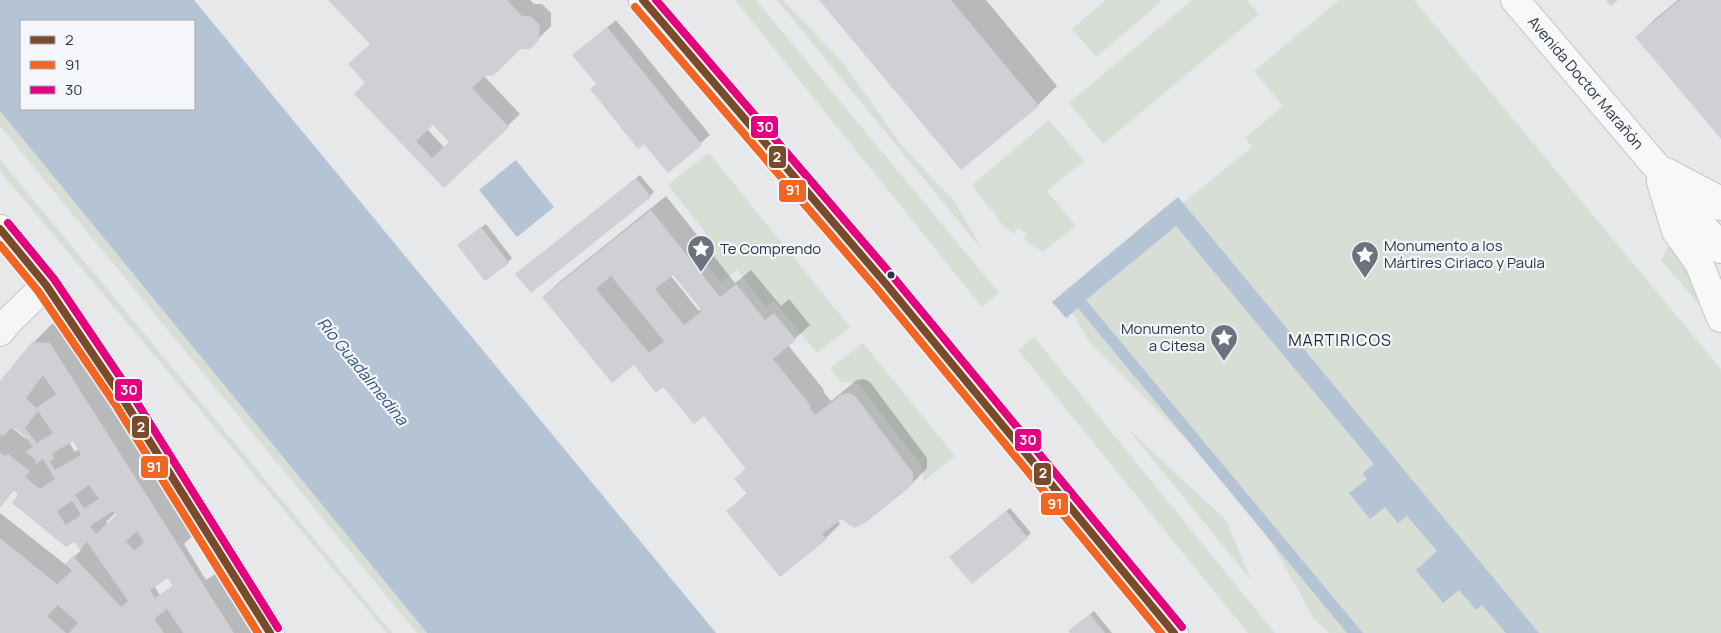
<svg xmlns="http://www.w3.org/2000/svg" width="1721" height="633" font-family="Manrope,sans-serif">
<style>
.green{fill:#d6ded6}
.water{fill:#b4c4d5;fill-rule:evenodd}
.shadow{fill:#0003;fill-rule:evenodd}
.building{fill:#ced0d3;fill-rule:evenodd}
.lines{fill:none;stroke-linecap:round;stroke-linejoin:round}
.minor-casing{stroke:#c4c6c8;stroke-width:30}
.secondary-casing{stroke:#c4c6c8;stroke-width:30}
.primary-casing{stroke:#c2c5c8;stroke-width:30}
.minor{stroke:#f5f6f7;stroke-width:28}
.secondary{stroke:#f8f8f8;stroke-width:28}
.primary{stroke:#f8f8f8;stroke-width:28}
.bus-1-casing{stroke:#f4f6f9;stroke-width:11}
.bus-2-casing{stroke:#f4f6f9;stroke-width:11}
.bus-3-casing{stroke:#f4f6f9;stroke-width:11}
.bus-1{stroke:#7a4b2a;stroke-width:8}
.bus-2{stroke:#f26522;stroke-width:8}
.bus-3{stroke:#e5007d;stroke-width:8}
.bus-dot{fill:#2b3445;stroke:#f4f6f9;stroke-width:2}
.labels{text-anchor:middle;stroke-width:4.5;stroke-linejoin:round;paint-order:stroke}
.street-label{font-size:15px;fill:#2b3445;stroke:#f4f6f9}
.poi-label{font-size:15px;fill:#2b3445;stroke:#f4f6f9;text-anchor:start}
.neighbourhood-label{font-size:16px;letter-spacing:1px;fill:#1d2536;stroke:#f4f6f9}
.water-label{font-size:16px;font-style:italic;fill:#34527a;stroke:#f4f6f9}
.line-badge{stroke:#f4f6f9;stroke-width:2}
.badge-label{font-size:14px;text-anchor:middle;font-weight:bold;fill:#fff}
</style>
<rect width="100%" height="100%" fill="#e6e8ea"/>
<!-- green -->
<path class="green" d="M 735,0 L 756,0 L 999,293 L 982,307 Z
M 777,0 L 783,0 L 843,63 L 902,146 L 954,201 L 984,252 Z
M 1106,0 L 1159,0 L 1161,2 L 1096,57 L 1072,29 Z
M 1192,0 L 1247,0 L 1259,14 L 1103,144 L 1069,103 Z
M 1339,0 L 1414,0 L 1721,369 L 1721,633 L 1329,633 L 1314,619 L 1271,541 L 1190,443 L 1090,343 L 1073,313 L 1066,318 L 1052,302 L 1178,197 L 1183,203 L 1252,147 L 1245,138 L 1283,106 L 1254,71 Z
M 0,111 L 427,633 L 417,633 L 0,126 Z
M 1049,120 L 1084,161 L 1047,191 L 1076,226 L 1043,252 L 1024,240 L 1027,234 L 1018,228 L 1014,234 L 1005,228 L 972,185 Z
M 709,153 L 850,327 L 817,353 L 774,301 L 766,307 L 737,270 L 721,282 L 697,252 L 711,240 L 668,185 Z
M 0,159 L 12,174 L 392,633 L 387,633 L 0,171 Z
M 1672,240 L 1692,270 L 1704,310 L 1661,260 Z
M 1034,337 L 1275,633 L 1248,633 L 1018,350 Z
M 863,343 L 955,456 L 923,482 L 923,473 L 921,465 L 859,385 L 850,382 L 842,383 L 830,368 Z
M 1128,429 L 1226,520 L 1251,580 Z"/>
<!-- water -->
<path class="water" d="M 0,0 L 194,0 L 716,633 L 427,633 L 0,111 ZM 21,21 L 194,21 L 194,109 L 21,109 Z
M 516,160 L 554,207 L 517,237 L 479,190 Z
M 1178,197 L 1539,633 L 1506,633 L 1482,605 L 1476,610 L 1459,590 L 1443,603 L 1416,570 L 1437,551 L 1407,516 L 1398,523 L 1385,507 L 1370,519 L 1349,493 L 1367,479 L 1362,474 L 1374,464 L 1176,226 L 1086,300 L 1363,633 L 1347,633 L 1078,308 L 1066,318 L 1052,302 Z"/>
<!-- shadow -->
<path class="shadow" d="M 330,0 L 530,0 L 534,4 L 542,4 L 551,13 L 551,26 L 529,48 L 521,47 L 483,75 L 520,114 L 444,187 L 367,82 L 371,44 ZM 433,124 L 450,142 L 444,147 L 427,129 Z
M 820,0 L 986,0 L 1057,86 L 1038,105 L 961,169 Z
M 1678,0 L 1721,0 L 1721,137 L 1637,37 L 1656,18 Z
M 616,20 L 710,135 L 668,171 L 574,55 Z
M 640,175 L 654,192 L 650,196 L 521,270 Z
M 666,196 L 735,283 L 751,270 L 781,306 L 789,299 L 810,325 L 788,345 L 824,390 L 823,391 L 831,401 L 857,380 L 864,379 L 870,382 L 927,458 L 927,468 L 909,487 L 842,517 L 838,520 L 840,524 L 826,538 L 728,511 L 747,493 L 736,479 L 747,467 L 704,414 L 543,297 L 558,283 ZM 673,273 L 702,309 L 699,311 L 671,276 Z
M 486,224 L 512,258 L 508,262 L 463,241 Z
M 52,324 L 68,324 L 195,533 L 184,544 L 206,580 L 215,574 L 253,633 L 0,633 L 0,513 L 66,565 L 81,550 L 75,541 L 14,490 L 0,507 L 0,384 L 33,343 ZM 13,426 L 27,436 L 25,438 L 12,428 ZM 73,439 L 79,449 L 75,452 L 69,442 ZM 115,513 L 117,515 L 108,524 L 106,522 ZM 168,576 L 174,585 L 160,595 L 154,586 Z
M 1010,508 L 1031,533 L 1027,537 L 955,553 Z
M 1094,611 L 1112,633 L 1072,633 L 1074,627 Z"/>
<!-- building -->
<path class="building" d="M 328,0 L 507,0 L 522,16 L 530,16 L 540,25 L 539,40 L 530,49 L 521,49 L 494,75 L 485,76 L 472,88 L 509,127 L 444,188 L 354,94 L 365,83 L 348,64 L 370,44 ZM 433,125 L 449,142 L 432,158 L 416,141 Z
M 819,0 L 951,0 L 1039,106 L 961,170 Z
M 1606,0 L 1618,0 L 1611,6 Z
M 1680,0 L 1721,0 L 1721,139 L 1635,37 Z
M 607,27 L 702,145 L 668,173 L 644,144 L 638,149 L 590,89 L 596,84 L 572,55 Z
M 636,178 L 651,197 L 531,293 L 515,274 Z
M 651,210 L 720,297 L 736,284 L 765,320 L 774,313 L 796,340 L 773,359 L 811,406 L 809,407 L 815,415 L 841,395 L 849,393 L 852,394 L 856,397 L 913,473 L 913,483 L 910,487 L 865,523 L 855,528 L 849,525 L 842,519 L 822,534 L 827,539 L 780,577 L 726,511 L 747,494 L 734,479 L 746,469 L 704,416 L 694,424 L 663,387 L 656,393 L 634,365 L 612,383 L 542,297 ZM 673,275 L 702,311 L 684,325 L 655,289 ZM 611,276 L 664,341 L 649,353 L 596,289 Z
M 481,227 L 509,263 L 485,281 L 457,245 Z
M 32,342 L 50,343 L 234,633 L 183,633 L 167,609 L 154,619 L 164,633 L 69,633 L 78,623 L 58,605 L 47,616 L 66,633 L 0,633 L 0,538 L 57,584 L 72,571 L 65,564 L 73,556 L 121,607 L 128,601 L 87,542 L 80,550 L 75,542 L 66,547 L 12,503 L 18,494 L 13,490 L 0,507 L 0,452 L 5,456 L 8,454 L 30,471 L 25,477 L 40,489 L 55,479 L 43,459 L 35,465 L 36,460 L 25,452 L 33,447 L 24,435 L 12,427 L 4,436 L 2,434 L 0,437 L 0,381 ZM 43,375 L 56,394 L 36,408 L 26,398 ZM 38,411 L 53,433 L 37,443 L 25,428 ZM 73,441 L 81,455 L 55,470 L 50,461 L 54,459 L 52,454 ZM 89,485 L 99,499 L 84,508 L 75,495 ZM 72,501 L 81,515 L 66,525 L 57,511 ZM 113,511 L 116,515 L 96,534 L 90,526 ZM 137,531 L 144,542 L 134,551 L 126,541 ZM 168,578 L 173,586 L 155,598 L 150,590 Z
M 1006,511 L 1028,538 L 972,584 L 949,557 Z
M 1090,614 L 1105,633 L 1070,633 L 1068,631 Z"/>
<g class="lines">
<defs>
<path id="minor" d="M 0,332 L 9,321 L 46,285"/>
<g id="secondary">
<path id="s1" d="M 1515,0 L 1656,166 L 1721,249"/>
<path d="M 1666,172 L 1715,198 L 1721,206"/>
<path d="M 1661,182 L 1676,231 L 1699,263 L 1721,318"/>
</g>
<path id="primary" d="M 643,0 L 886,284 L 1174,633
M 0,229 L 46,285 L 123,399 L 270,633"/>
</defs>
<!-- minor casing -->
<use href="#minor" class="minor-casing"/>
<!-- secondary casing -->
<use href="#secondary" class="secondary-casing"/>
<!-- primary casing -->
<use href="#primary" class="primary-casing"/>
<!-- minor -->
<use href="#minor" class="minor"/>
<!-- secondary -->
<use href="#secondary" class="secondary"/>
<!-- primary -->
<use href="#primary" class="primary"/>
<defs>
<path id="bus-1" d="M 643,0 L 886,284 L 1174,633
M 0,229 L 46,285 L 123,399 L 270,633"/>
<path id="bus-2" d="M 635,7 L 878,290 L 1161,633
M 0,245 L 38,291 L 115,404 L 258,633"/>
<path id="bus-3" d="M 656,0 L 894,278 L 1182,627
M 8,223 L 54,279 L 131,393 L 278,628"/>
</defs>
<!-- bus-1 casing -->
<use href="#bus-1" class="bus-1-casing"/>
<!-- bus-2 casing -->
<use href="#bus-2" class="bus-2-casing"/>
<!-- bus-3 casing -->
<use href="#bus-3" class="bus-3-casing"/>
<!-- bus-1 -->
<use href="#bus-1" class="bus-1"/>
<!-- bus-2 -->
<use href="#bus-2" class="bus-2"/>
<!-- bus-3 -->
<use href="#bus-3" class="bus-3"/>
</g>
<!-- icons -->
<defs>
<symbol id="sight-pin" viewBox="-11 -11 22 30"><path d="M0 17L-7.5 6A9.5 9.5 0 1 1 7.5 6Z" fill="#6c737f" stroke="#f4f6f9"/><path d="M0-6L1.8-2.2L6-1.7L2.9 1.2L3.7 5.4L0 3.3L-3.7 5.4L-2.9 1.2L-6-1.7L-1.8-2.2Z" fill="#fff"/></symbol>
</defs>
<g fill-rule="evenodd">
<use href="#sight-pin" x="685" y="233" width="32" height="43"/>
<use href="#sight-pin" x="1349" y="239" width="32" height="43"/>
<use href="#sight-pin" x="1208" y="322" width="32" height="43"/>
</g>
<!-- markers -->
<circle class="bus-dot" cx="891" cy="275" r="4.5"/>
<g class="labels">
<!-- street labels -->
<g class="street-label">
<text dy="5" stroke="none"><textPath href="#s1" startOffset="109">Avenida Doctor Marañón</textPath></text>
</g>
<!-- poi labels -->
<g class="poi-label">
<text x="1384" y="251">Monumento a los<tspan x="1384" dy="17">Mártires Ciriaco y Paula</tspan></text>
<text x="720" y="254">Te Comprendo</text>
<text x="1205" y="334" text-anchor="end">Monumento<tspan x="1205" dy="17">a Citesa</tspan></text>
</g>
<!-- neighbourhood labels -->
<g class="neighbourhood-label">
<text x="1340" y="346">MARTIRICOS</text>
</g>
<!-- water labels -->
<g class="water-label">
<text transform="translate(363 371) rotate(51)" y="6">Río Guadalmedina</text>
</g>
</g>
<g class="line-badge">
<rect x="750" y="115" width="29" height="24" rx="5" fill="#e5007d"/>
<rect x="768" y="145" width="19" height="24" rx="5" fill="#7a4b2a"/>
<rect x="778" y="179" width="29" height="24" rx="5" fill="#f26522"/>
<rect x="114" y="378" width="29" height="24" rx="5" fill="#e5007d"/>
<rect x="131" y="415" width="19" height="24" rx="5" fill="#7a4b2a"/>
<rect x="1014" y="428" width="28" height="24" rx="5" fill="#e5007d"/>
<rect x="140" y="455" width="29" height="24" rx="5" fill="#f26522"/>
<rect x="1033" y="462" width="19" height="24" rx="5" fill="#7a4b2a"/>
<rect x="1040" y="492" width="29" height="24" rx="5" fill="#f26522"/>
</g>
<g class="badge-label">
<text x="765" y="132">30</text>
<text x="777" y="162">2</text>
<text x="793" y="195">91</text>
<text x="129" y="395">30</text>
<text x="141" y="432">2</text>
<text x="1028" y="445">30</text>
<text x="154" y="472">91</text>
<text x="1043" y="478">2</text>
<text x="1055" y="509">91</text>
</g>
<!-- legend -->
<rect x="20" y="20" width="175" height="90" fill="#f4f6f9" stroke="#a4a8b1"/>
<rect x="30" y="36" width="25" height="8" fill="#7a4b2a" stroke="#a4a8b1"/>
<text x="65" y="45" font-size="15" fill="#2b3445">2</text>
<rect x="30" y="61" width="25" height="8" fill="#f26522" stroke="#a4a8b1"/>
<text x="65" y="70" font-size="15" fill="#2b3445">91</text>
<rect x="30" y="86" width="25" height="8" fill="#e5007d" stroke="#a4a8b1"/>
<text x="65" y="95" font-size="15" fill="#2b3445">30</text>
</svg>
